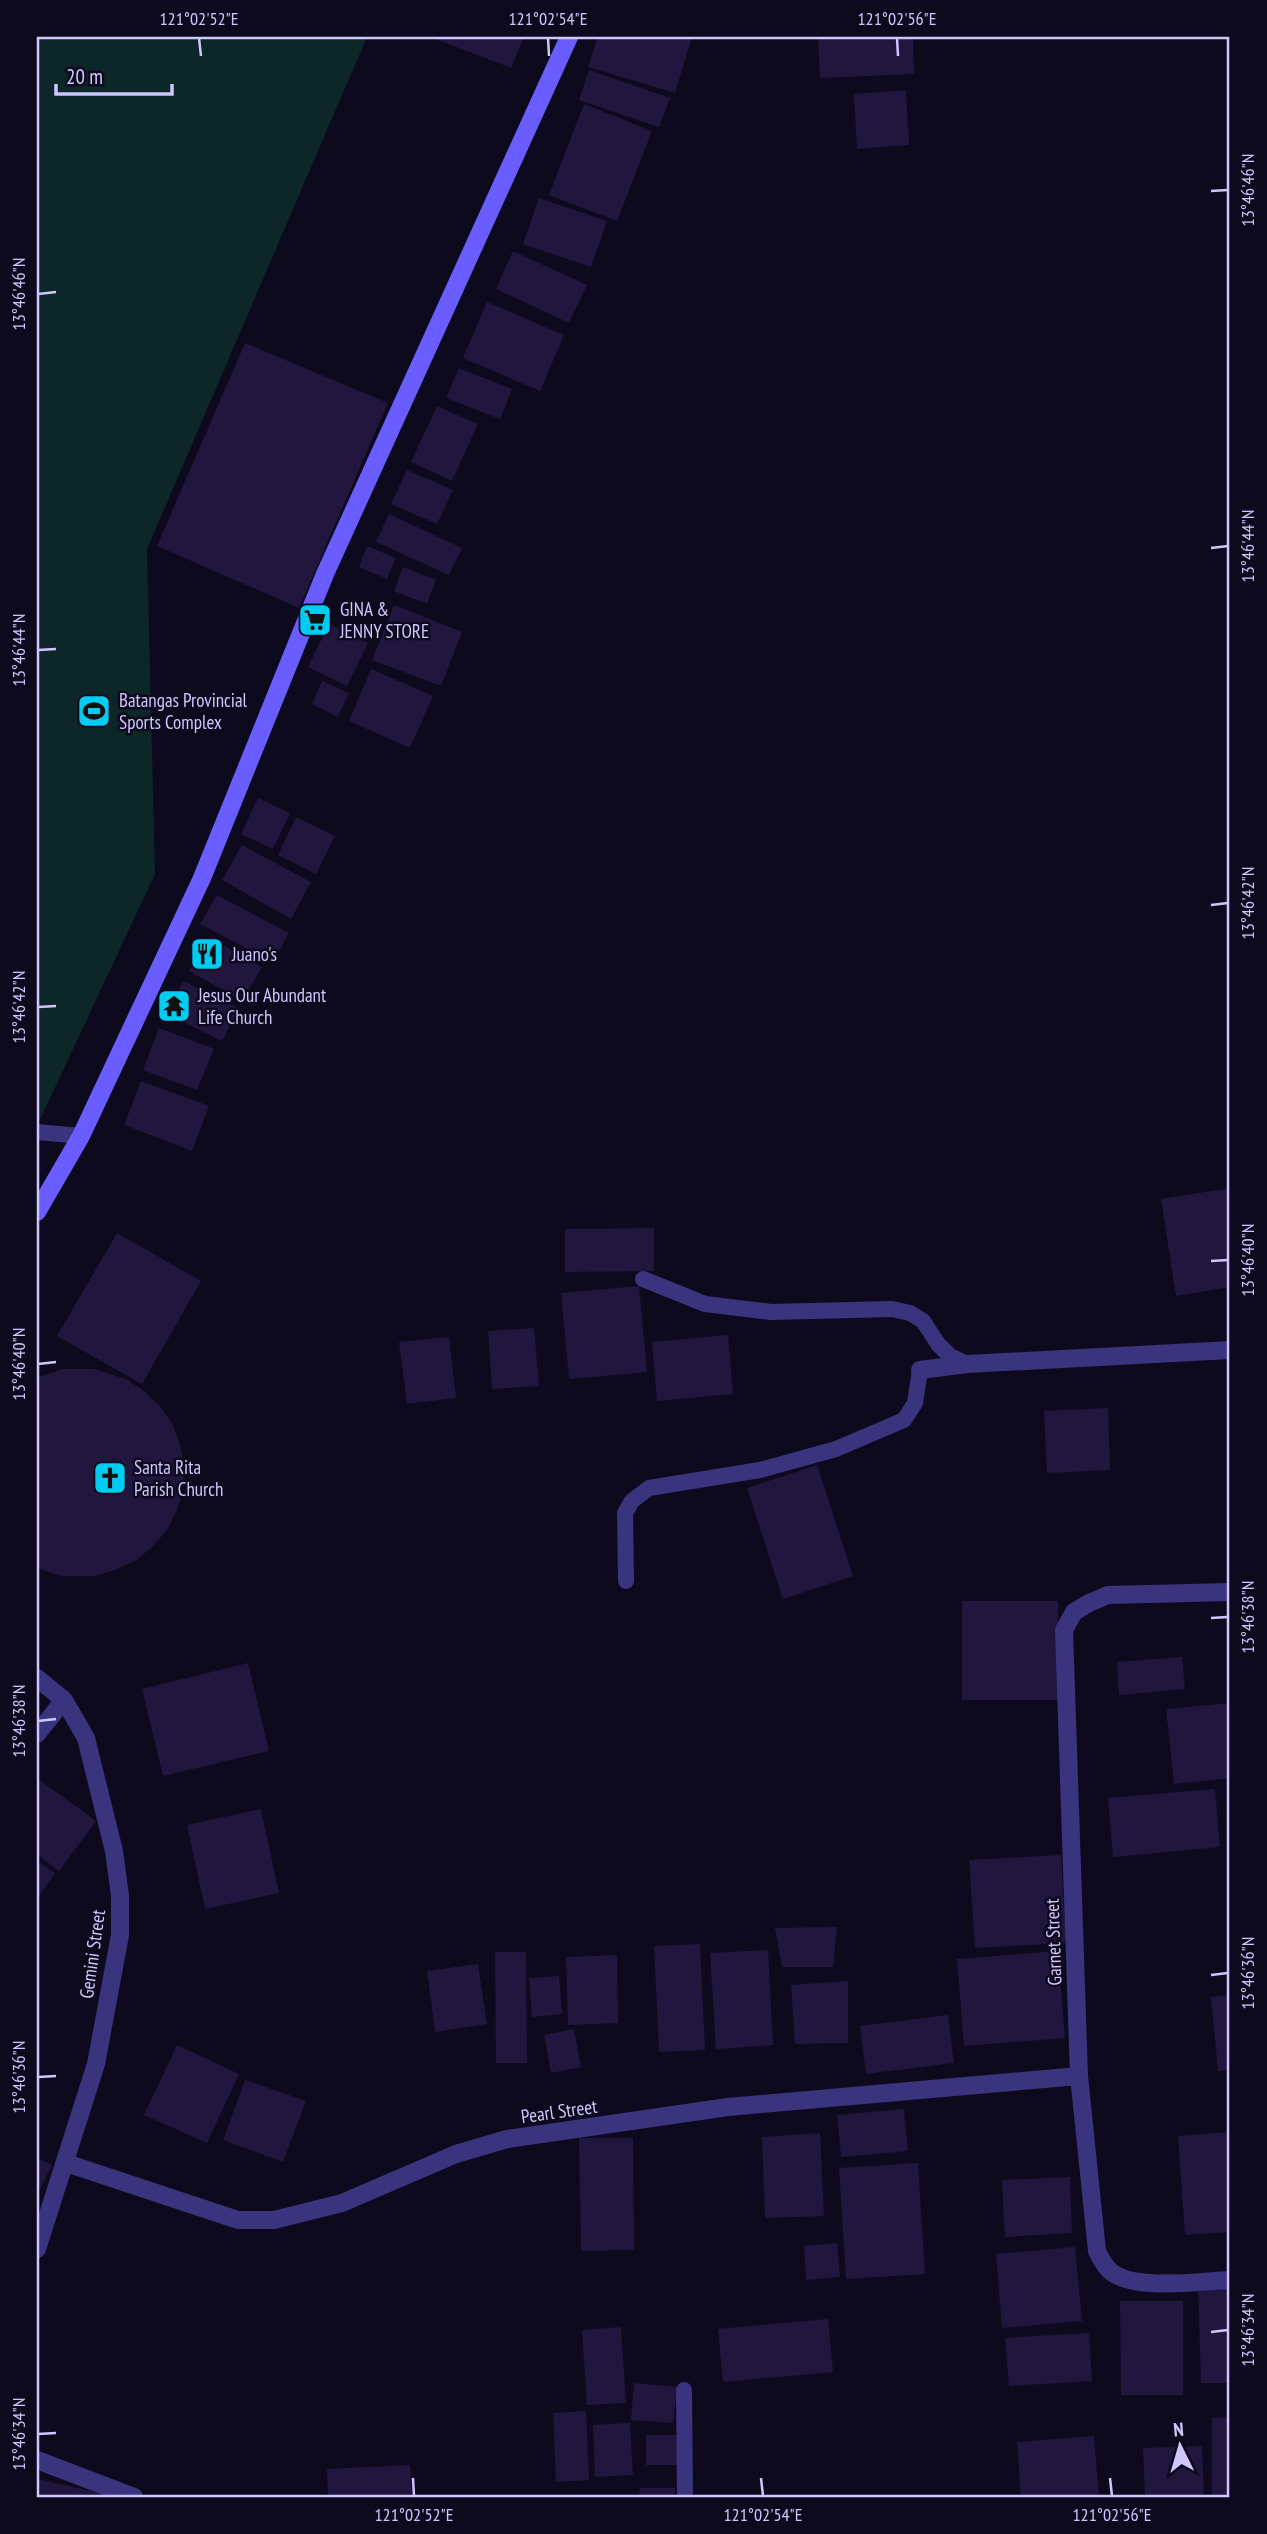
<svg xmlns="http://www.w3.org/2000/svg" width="1267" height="2534" font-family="'PT Sans Narrow',sans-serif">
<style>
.green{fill:#0d2627}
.building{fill:#20163e}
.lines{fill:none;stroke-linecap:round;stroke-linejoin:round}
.lane{stroke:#3a337e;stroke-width:16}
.street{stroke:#3a337e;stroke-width:18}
.secondary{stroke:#6a5dff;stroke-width:18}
.ticks{fill:none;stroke:#d0c6ff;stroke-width:2.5}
.labels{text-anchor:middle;stroke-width:5;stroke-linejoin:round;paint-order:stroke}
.poi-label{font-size:19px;fill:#d0c6ff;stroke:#0e0a1d;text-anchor:start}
.street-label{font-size:19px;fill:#d0c6ff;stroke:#0e0a1d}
.neatline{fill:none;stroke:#d0c6ff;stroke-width:2.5}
.ticks-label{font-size:18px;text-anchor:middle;fill:#d0c6ff}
</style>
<rect width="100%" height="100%" fill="#0e0a1d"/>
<!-- green -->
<path class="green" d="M 37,37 L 367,37 L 147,549 L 155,874 L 37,1126 Z"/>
<!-- building -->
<path class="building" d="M 430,37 L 524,37 L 511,68 Z
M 598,37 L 692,37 L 675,93 L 588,67 Z
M 818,37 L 913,37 L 914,74 L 820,78 Z
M 589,70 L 670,98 L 659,127 L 579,100 Z
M 906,90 L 909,145 L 857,149 L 854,94 Z
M 584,104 L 652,131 L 617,221 L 549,195 Z
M 539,198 L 607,221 L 591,267 L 523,244 Z
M 513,251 L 587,285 L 569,323 L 496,289 Z
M 487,302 L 564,335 L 540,391 L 463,358 Z
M 245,343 L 388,403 L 299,608 L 157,546 Z
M 459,368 L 512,389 L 500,419 L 446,398 Z
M 437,406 L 478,424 L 452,481 L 411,462 Z
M 407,470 L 453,490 L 437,524 L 391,504 Z
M 389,514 L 462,548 L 449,575 L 376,542 Z
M 367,546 L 396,558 L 387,579 L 359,567 Z
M 403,567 L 436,580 L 427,604 L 394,591 Z
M 394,605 L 462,632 L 441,686 L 372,660 Z
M 329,624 L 368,643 L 347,686 L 308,667 Z
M 371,669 L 433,696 L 410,748 L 349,721 Z
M 322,681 L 349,693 L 338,717 L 312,704 Z
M 258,798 L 290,813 L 273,849 L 241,834 Z
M 296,817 L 335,836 L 316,874 L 278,855 Z
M 242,845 L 311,882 L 291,919 L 222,880 Z
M 217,895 L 289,933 L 273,962 L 200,924 Z
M 209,937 L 262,967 L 242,1001 L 189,971 Z
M 183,981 L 239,1008 L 222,1041 L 167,1014 Z
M 159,1028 L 214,1049 L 197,1090 L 143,1070 Z
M 141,1081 L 209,1106 L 192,1151 L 124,1125 Z
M 1230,1188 L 1230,1287 L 1176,1296 L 1161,1199 Z
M 654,1228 L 654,1271 L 565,1272 L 565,1229 Z
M 117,1233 L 201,1281 L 142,1384 L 57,1336 Z
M 639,1286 L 647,1372 L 569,1379 L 561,1293 Z
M 534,1328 L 539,1386 L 492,1389 L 488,1331 Z
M 728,1335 L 733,1394 L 657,1401 L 652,1342 Z
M 449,1337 L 456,1398 L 407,1404 L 399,1342 Z
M 62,1369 L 94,1369 L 126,1379 L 144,1391 L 160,1406 L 173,1425 L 180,1445 L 184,1467 L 183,1489 L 177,1510 L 167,1530 L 152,1547 L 135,1561 L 115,1570 L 94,1576 L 61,1576 L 37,1568 L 37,1378 Z
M 1108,1408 L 1110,1470 L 1047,1473 L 1044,1411 Z
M 817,1465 L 853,1576 L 783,1599 L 747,1488 Z
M 962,1601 L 1058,1601 L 1059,1700 L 962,1700 Z
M 1182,1657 L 1185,1689 L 1119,1695 L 1117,1662 Z
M 248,1663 L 269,1751 L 163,1776 L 142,1689 Z
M 1230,1703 L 1230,1778 L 1174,1784 L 1166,1709 Z
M 37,1778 L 96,1821 L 59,1871 L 37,1854 Z
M 1215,1789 L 1220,1847 L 1113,1857 L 1108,1798 Z
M 261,1809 L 279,1893 L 205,1909 L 187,1825 Z
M 1061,1855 L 1066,1943 L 975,1948 L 969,1860 Z
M 37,1861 L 55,1873 L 37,1899 Z
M 837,1927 L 833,1967 L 782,1967 L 775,1928 Z
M 700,1944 L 705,2050 L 659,2052 L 654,1946 Z
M 768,1950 L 773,2045 L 716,2049 L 710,1953 Z
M 1058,1951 L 1065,2038 L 964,2046 L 957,1959 Z
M 495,1952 L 526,1952 L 527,2063 L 496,2063 Z
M 617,1955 L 618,2023 L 568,2025 L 566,1957 Z
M 478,1964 L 487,2024 L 435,2032 L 427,1971 Z
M 559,1976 L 562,2014 L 532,2017 L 529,1978 Z
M 848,1981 L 848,2043 L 795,2044 L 791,1985 Z
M 1230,1995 L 1230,2070 L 1218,2071 L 1211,1997 Z
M 948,2015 L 954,2063 L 866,2074 L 860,2026 Z
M 574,2029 L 581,2067 L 551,2073 L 544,2035 Z
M 177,2045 L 239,2074 L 207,2143 L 144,2115 Z
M 245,2080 L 306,2101 L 283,2162 L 223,2140 Z
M 904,2109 L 908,2151 L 841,2157 L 837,2115 Z
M 1230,2132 L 1230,2232 L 1185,2235 L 1178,2136 Z
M 820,2133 L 824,2216 L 765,2218 L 762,2137 Z
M 579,2138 L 633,2138 L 634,2250 L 581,2251 Z
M 37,2158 L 52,2165 L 37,2195 Z
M 918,2163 L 925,2274 L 846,2279 L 839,2168 Z
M 1070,2177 L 1072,2233 L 1005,2237 L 1002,2180 Z
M 837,2243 L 840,2277 L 806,2280 L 804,2246 Z
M 1075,2247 L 1082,2321 L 1002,2328 L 996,2254 Z
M 1230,2284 L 1230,2383 L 1201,2383 L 1198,2285 Z
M 1120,2301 L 1183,2301 L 1183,2395 L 1121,2395 Z
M 828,2319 L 833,2372 L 723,2382 L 718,2329 Z
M 621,2327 L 626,2403 L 587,2405 L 582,2330 Z
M 1089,2333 L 1092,2381 L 1009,2386 L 1005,2338 Z
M 634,2383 L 677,2387 L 673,2423 L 631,2420 Z
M 586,2411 L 589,2480 L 556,2482 L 553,2413 Z
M 1230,2417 L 1230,2497 L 1212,2497 L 1212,2418 Z
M 630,2423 L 633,2475 L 595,2477 L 593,2425 Z
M 646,2435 L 678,2435 L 678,2465 L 646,2465 Z
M 1094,2436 L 1099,2497 L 1021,2497 L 1017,2442 Z
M 1202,2446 L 1204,2497 L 1145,2497 L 1143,2448 Z
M 410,2465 L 412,2497 L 328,2497 L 327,2469 Z
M 37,2479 L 105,2494 L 105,2497 L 37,2497 Z
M 640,2488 L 675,2488 L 675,2497 L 639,2497 Z"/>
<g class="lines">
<!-- lane -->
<path class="lane" d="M 37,1132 L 81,1136
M 643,1279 L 705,1304 L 771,1312 L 892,1309 L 910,1313 L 923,1321 L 938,1344 L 950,1356 L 967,1364
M 626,1581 L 625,1513 L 632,1501 L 649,1488 L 760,1470 L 836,1449 L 904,1420 L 915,1403 L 920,1370
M 684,2390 L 685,2497"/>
<!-- street -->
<path class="street" d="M 920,1370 L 967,1364 L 1230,1350
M 1230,1592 L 1108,1595 L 1089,1603 L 1074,1612 L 1064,1630 L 1079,2076 L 1097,2251 C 1100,2257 1104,2265 1109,2270 C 1132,2292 1200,2281 1230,2280
M 37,1678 L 64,1700 L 86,1738 L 114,1851 L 120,1896 L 120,1935 L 96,2064 L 37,2249
M 37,1734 L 64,1700
M 66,2163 L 238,2220 L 274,2220 L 342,2203 L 456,2154 L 507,2139 L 728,2107 L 1079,2076
M 37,2460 L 134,2497"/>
<!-- secondary -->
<path class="secondary" d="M 37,1212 L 81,1136 L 202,878 L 325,574 L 569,37"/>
</g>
<!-- ticks -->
<path class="ticks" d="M 199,38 L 201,56M 548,38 L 549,56M 897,38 L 898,56M 1211,191 L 1228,190M 38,294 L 56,292M 1211,548 L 1228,546M 38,650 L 56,649M 1211,905 L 1228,903M 38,1007 L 56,1006M 1211,1261 L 1228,1260M 38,1364 L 56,1362M 1211,1618 L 1228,1617M 38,1721 L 56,1719M 1211,1975 L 1228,1973M 38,2077 L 56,2076M 1211,2332 L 1228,2330M 38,2434 L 56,2433M 413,2478 L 414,2496M 761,2478 L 763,2496M 1110,2478 L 1112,2496"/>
<!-- icons -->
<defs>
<symbol id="supermarket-square" viewBox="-11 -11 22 22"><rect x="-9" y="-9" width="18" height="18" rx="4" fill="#00cbf1" stroke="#0e0a1d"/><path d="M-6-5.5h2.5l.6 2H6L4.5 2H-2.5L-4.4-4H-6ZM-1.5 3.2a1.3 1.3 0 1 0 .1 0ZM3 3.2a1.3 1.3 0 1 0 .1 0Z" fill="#111"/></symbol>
<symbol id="stadium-square" viewBox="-11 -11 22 22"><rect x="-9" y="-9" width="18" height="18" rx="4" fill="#00cbf1" stroke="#0e0a1d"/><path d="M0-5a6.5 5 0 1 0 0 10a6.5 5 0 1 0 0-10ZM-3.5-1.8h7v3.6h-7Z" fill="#111"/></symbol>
<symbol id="restaurant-square" viewBox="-11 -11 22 22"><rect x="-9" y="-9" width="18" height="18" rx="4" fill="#00cbf1" stroke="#0e0a1d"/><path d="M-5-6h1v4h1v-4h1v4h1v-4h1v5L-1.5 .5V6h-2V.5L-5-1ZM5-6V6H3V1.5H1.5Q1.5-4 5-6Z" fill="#111"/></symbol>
<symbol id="temple-square" viewBox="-11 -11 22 22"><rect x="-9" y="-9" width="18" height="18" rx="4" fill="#00cbf1" stroke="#0e0a1d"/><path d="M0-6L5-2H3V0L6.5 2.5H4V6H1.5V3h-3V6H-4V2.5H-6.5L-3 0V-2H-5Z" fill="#111"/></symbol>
<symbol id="church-square" viewBox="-11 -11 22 22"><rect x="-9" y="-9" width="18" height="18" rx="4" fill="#00cbf1" stroke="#0e0a1d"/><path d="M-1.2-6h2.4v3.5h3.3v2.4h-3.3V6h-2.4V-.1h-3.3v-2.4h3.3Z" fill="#111"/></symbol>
</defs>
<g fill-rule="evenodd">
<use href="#supermarket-square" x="296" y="601" width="38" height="38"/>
<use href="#stadium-square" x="75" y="692" width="38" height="38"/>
<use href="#restaurant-square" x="188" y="935" width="38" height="38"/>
<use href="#temple-square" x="155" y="987" width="38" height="38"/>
<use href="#church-square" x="91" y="1459" width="38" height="38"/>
</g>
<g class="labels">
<!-- poi labels -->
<g class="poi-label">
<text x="340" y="616">GINA &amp;<tspan x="340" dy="22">JENNY STORE</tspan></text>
<text x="119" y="707">Batangas Provincial<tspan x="119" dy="22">Sports Complex</tspan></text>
<text x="232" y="961">Juano's</text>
<text x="198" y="1002">Jesus Our Abundant<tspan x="198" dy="22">Life Church</tspan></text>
<text x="134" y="1474">Santa Rita<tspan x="134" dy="22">Parish Church</tspan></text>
</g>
<!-- street labels -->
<g class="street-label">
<text transform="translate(1053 1942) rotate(-92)" y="7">Garnet Street</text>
<text transform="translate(92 1954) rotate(-82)" y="7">Gemini Street</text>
<text transform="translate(559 2111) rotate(-8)" y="7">Pearl Street</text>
</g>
</g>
<!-- border -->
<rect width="1267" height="2534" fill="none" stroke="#0e0a1d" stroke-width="77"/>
<!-- north arrow -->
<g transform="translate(1180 2446) rotate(355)" stroke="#0e0a1d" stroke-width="5" paint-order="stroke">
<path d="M0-5L12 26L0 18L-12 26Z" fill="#d0c6ff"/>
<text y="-10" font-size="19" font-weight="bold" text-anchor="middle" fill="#d0c6ff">N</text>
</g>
<!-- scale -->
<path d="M56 84v10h116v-10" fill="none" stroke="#d0c6ff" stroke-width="3.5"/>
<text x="66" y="84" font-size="21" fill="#d0c6ff" stroke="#0e0a1d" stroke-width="5" paint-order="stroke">20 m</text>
<rect x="38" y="38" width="1190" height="2458" class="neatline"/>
<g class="ticks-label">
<text x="199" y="25">121°02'52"E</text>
<text x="548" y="25">121°02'54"E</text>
<text x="897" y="25">121°02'56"E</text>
<text transform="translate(1248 190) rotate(-90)" y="6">13°46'46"N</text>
<text transform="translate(19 294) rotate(-90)" y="6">13°46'46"N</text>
<text transform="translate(1248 546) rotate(-90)" y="6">13°46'44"N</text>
<text transform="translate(19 650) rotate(-90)" y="6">13°46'44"N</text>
<text transform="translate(1248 903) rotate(-90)" y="6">13°46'42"N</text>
<text transform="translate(19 1007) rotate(-90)" y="6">13°46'42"N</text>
<text transform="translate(1248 1260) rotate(-90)" y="6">13°46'40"N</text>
<text transform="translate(19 1364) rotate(-90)" y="6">13°46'40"N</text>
<text transform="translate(1248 1617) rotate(-90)" y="6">13°46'38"N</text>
<text transform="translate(19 1721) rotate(-90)" y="6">13°46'38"N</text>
<text transform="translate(1248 1973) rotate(-90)" y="6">13°46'36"N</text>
<text transform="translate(19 2077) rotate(-90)" y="6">13°46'36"N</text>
<text transform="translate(1248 2330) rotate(-90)" y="6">13°46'34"N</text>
<text transform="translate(19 2434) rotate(-90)" y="6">13°46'34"N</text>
<text x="414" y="2521">121°02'52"E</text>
<text x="763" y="2521">121°02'54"E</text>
<text x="1112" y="2521">121°02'56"E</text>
</g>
</svg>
